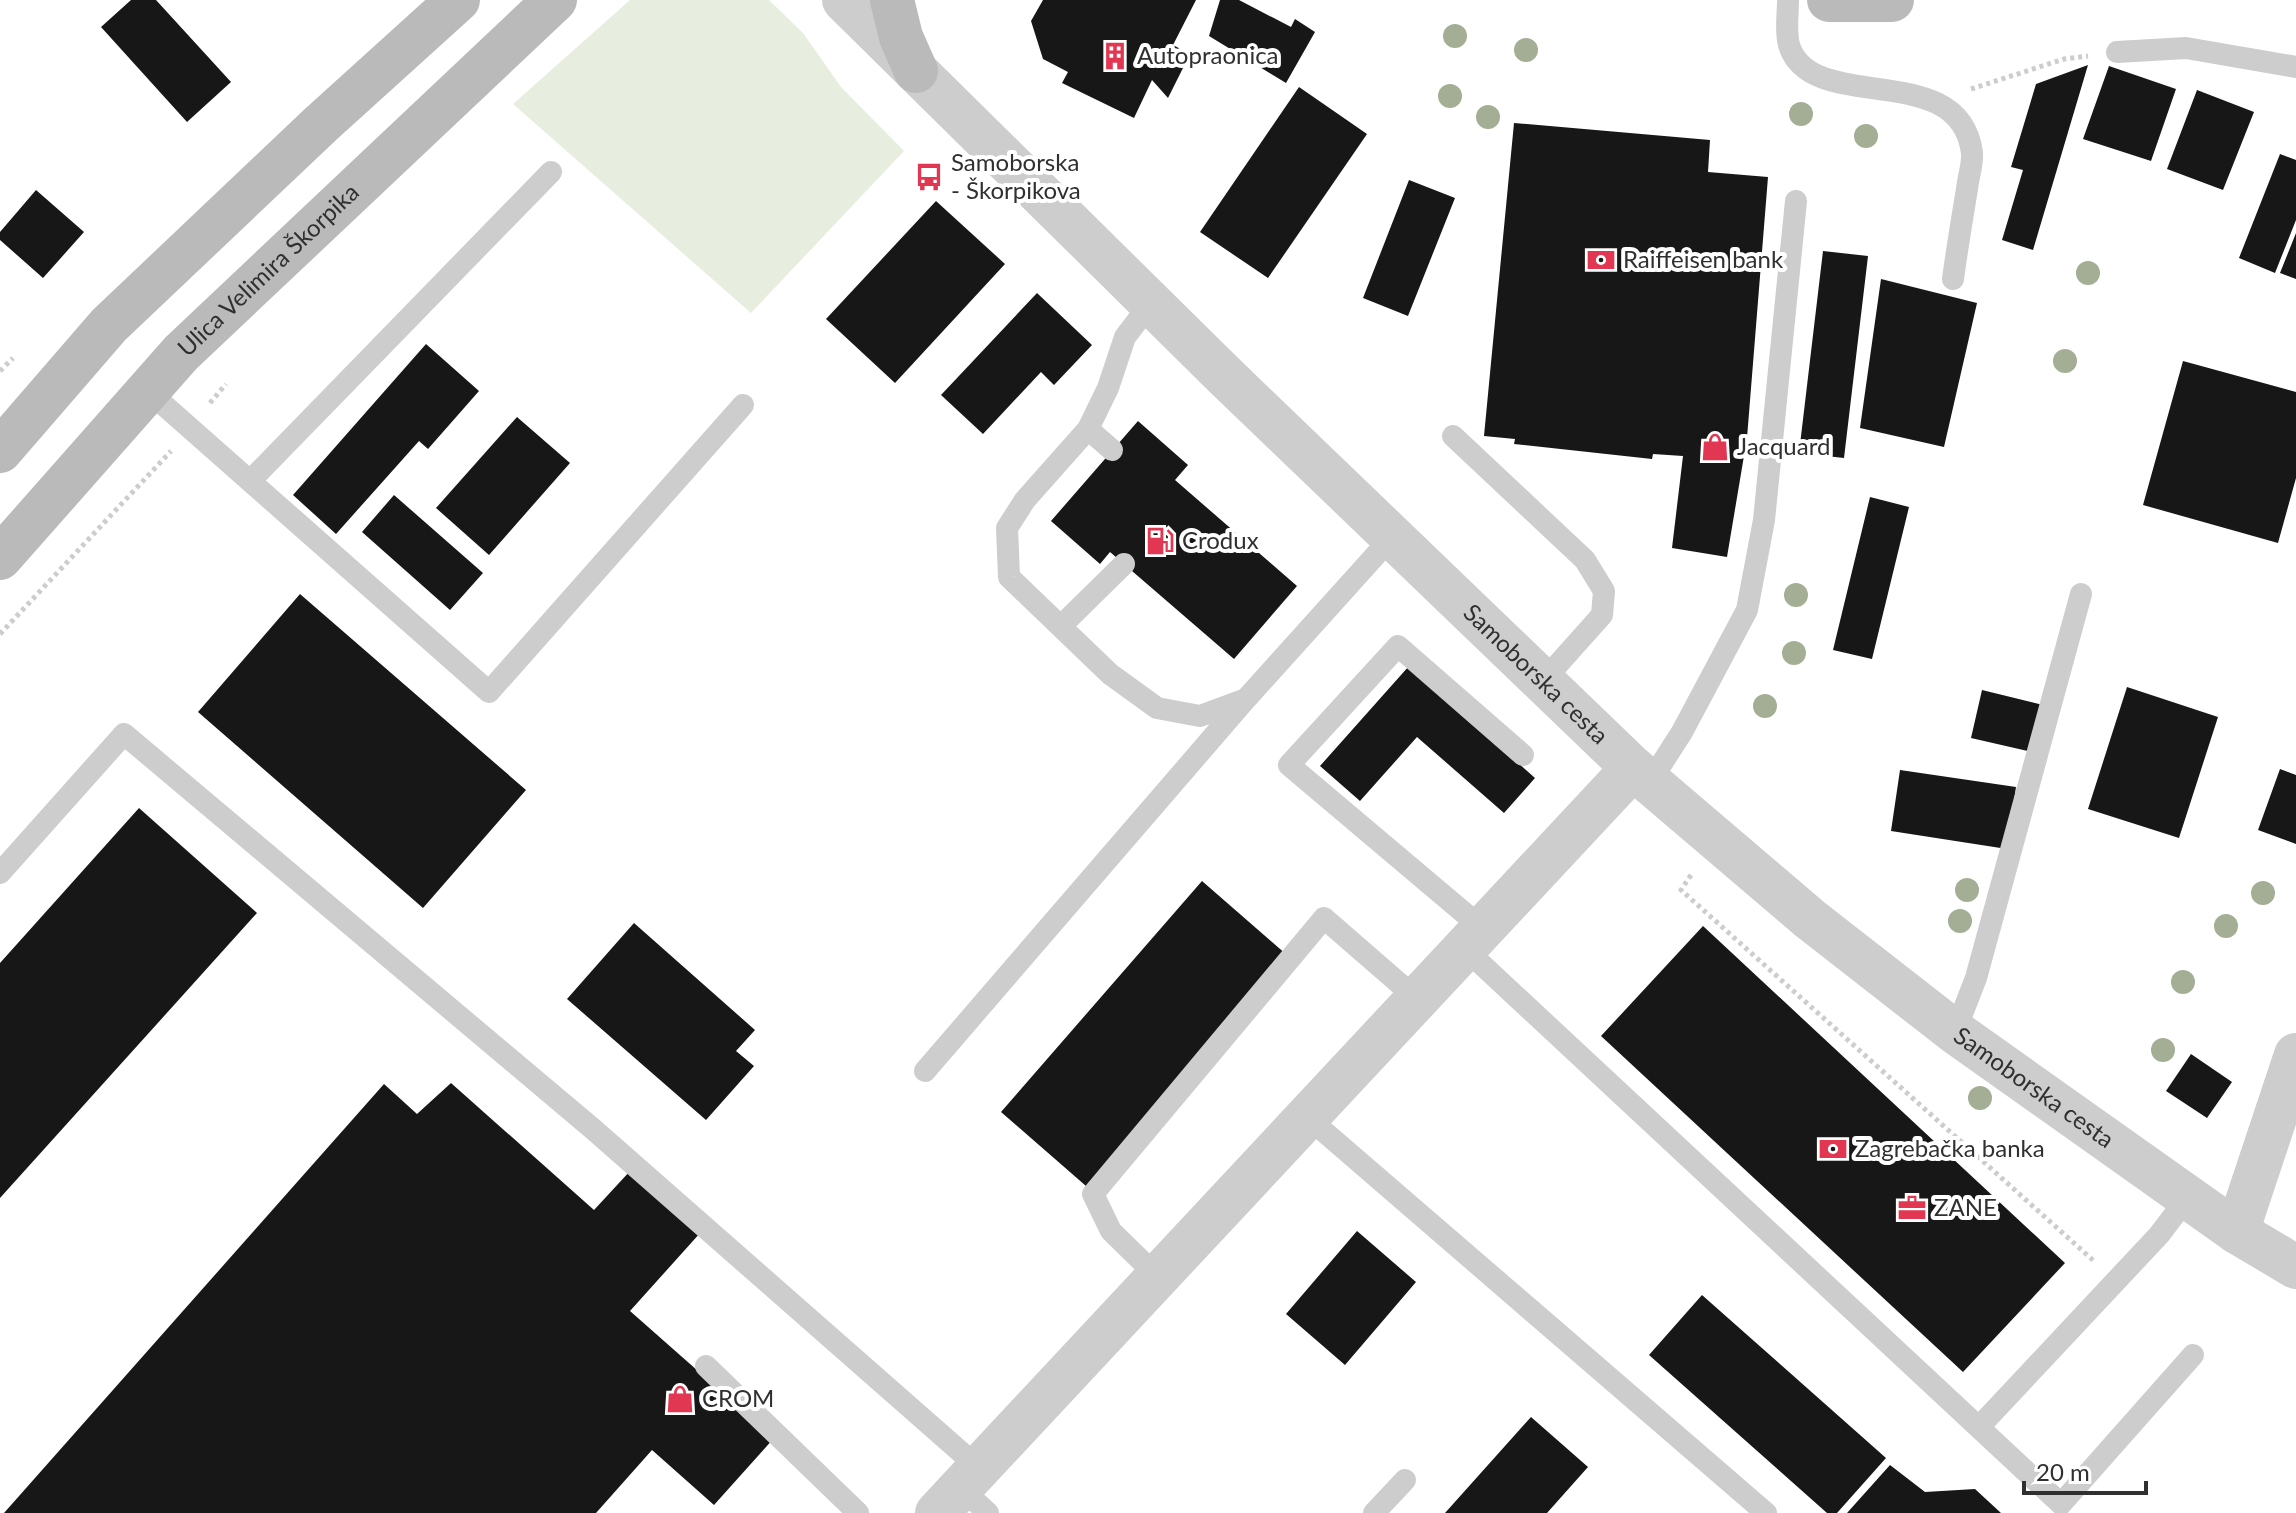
<svg xmlns="http://www.w3.org/2000/svg" width="2296" height="1513" font-family="Lato,sans-serif">
<style>
.green{fill:#e7eddf}
.building{fill:#171717}
.lines{fill:none;stroke-linecap:round;stroke-linejoin:round}
.path{stroke:#cdcdcd;stroke-width:5;stroke-dasharray:4 4;stroke-linecap:butt}
.service{stroke:#cdcdcd;stroke-width:22}
.minor{stroke:#cdcdcd;stroke-width:44}
.tertiary{stroke:#cdcdcd;stroke-width:44}
.secondary{stroke:#bababa;stroke-width:44}
.tree{fill:#a3ae95}
.labels{text-anchor:middle;stroke-width:8;stroke-linejoin:round;paint-order:stroke}
.poi-label{font-size:24px;fill:#303030;stroke:#fff;text-anchor:start}
.street-label{font-size:24px;fill:#303030;stroke:#fff}
</style>
<rect width="100%" height="100%" fill="#fff"/>
<!-- green -->
<path class="green" d="M 630,0 L 769,0 L 803,33 L 841,87 L 904,151 L 751,313 L 513,104 Z"/>
<!-- building -->
<path class="building" d="M 131,0 L 156,0 L 231,82 L 187,122 L 101,27 Z
M 1043,0 L 1196,0 L 1173,45 L 1190,54 L 1168,98 L 1152,80 L 1134,118 L 1062,83 L 1068,72 L 1043,59 L 1031,21 Z
M 1220,0 L 1239,0 L 1291,27 L 1295,19 L 1315,32 L 1286,83 L 1209,36 Z
M 2088,65 L 2033,250 L 2002,240 L 2023,170 L 2011,167 L 2036,84 Z
M 2109,66 L 2176,89 L 2151,161 L 2083,139 Z
M 1299,87 L 1367,134 L 1268,278 L 1200,232 Z
M 2197,90 L 2254,112 L 2223,190 L 2167,169 Z
M 1514,123 L 1710,140 L 1708,172 L 1768,177 L 1747,438 L 1727,557 L 1672,548 L 1683,456 L 1653,454 L 1652,459 L 1514,444 L 1515,439 L 1484,436 Z
M 2280,154 L 2296,160 L 2296,220 L 2275,273 L 2239,258 Z
M 1409,180 L 1455,198 L 1408,316 L 1363,298 Z
M 36,190 L 84,232 L 43,278 L 0,240 L 0,232 Z
M 936,201 L 1005,264 L 895,383 L 826,319 Z
M 2296,233 L 2296,279 L 2280,273 Z
M 1823,251 L 1868,256 L 1844,458 L 1799,453 Z
M 1881,279 L 1977,303 L 1944,447 L 1860,428 Z
M 1037,293 L 1092,345 L 1054,385 L 1041,372 L 983,434 L 941,395 Z
M 426,344 L 479,391 L 428,449 L 419,441 L 336,534 L 293,495 Z
M 2183,361 L 2296,392 L 2296,478 L 2278,543 L 2143,505 Z
M 517,417 L 570,463 L 489,555 L 436,508 Z
M 1138,421 L 1188,465 L 1175,480 L 1297,586 L 1234,659 L 1110,552 L 1100,564 L 1051,521 Z
M 394,495 L 483,573 L 450,610 L 362,532 Z
M 1870,497 L 1909,507 L 1872,659 L 1833,650 Z
M 300,594 L 526,790 L 423,908 L 198,712 Z
M 1409,666 L 1535,778 L 1504,813 L 1417,737 L 1360,801 L 1320,766 Z
M 2127,687 L 2218,717 L 2179,838 L 2088,809 Z
M 1982,690 L 2043,705 L 2032,752 L 1971,738 Z
M 2280,769 L 2296,775 L 2296,844 L 2258,830 Z
M 1900,770 L 2016,787 L 2007,849 L 1891,831 Z
M 139,808 L 257,913 L 0,1198 L 0,963 Z
M 1202,881 L 1287,955 L 1086,1186 L 1001,1112 Z
M 634,923 L 755,1030 L 736,1051 L 754,1066 L 706,1120 L 567,999 Z
M 1703,926 L 2065,1263 L 1963,1372 L 1601,1036 Z
M 2191,1054 L 2232,1082 L 2207,1118 L 2166,1091 Z
M 451,1083 L 594,1210 L 631,1170 L 701,1232 L 630,1311 L 774,1438 L 714,1505 L 652,1450 L 596,1513 L 4,1513 L 384,1084 L 417,1114 Z
M 1357,1231 L 1416,1282 L 1345,1365 L 1286,1314 Z
M 1702,1295 L 1886,1458 L 1837,1513 L 1827,1513 L 1649,1355 Z
M 1531,1417 L 1588,1467 L 1547,1513 L 1445,1513 Z
M 1890,1465 L 1925,1492 L 1975,1489 L 2001,1513 L 1847,1513 Z"/>
<g class="lines">
<!-- path -->
<path class="path" d="M 1971,89 L 2064,59 L 2088,56
M 0,371 L 13,358
M 210,403 L 226,384
M 0,634 L 171,451
M 1691,875 L 1681,890 L 2095,1262"/>
<!-- service -->
<path class="service" d="M 1788,0 C 1788,14 1785,35 1790,48 C 1815,115 1960,58 1972,153 C 1973,164 1968,178 1967,189 C 1962,219 1957,249 1953,279
M 2117,52 L 2186,48 L 2296,67
M 1151,303 L 1125,337 L 1108,388 L 1088,429 L 1025,500 L 1007,528 L 1009,577 L 1110,674 L 1157,708 L 1200,716 L 1246,699 L 1392,537
M 148,391 L 489,692 L 743,405
M 1088,429 L 1112,450
M 1453,436 L 1585,560 L 1604,591 L 1602,615 L 1543,681
M 250,481 L 551,172
M 1061,626 L 1124,564
M 1650,782 L 1682,732 L 1747,610 L 1764,520 L 1796,201
M 0,873 L 124,734 L 593,1129 L 979,1468
M 1482,928 L 1289,765 L 1398,646 L 1523,755
M 1463,947 L 2061,1504 L 2193,1355
M 1955,1032 L 1976,978 L 2081,594
M 925,1071 L 1244,701
M 1306,1116 L 1766,1513
M 1158,1277 L 1111,1231 L 1093,1194 L 1324,918 L 1416,998
M 706,1366 L 858,1513
M 1979,1427 L 2159,1235 L 2188,1197
M 961,1488 L 988,1513
M 1374,1513 L 1405,1480"/>
<!-- minor -->
<path class="minor" d="M 2237,1232 L 2296,1055
M 937,1513 L 1633,768"/>
<!-- tertiary -->
<path class="tertiary" id="s1" d="M 844,0 L 1225,376 L 1633,768 L 1810,919 L 1955,1032 L 2237,1232 L 2296,1267"/>
<!-- secondary -->
<g class="secondary">
<path d="M 892,0 L 901,37 L 916,71"/>
<path d="M 1829,0 L 1892,0"/>
<path d="M 0,451 L 109,325 L 321,124 L 458,0"/>
<path id="s2" d="M 0,558 L 181,353 L 555,0"/>
</g>
</g>
<!-- trees -->
<g class="tree">
<circle cx="1455" cy="36" r="12"/>
<circle cx="1526" cy="50" r="12"/>
<circle cx="1450" cy="96" r="12"/>
<circle cx="1801" cy="114" r="12"/>
<circle cx="1488" cy="117" r="12"/>
<circle cx="1866" cy="136" r="12"/>
<circle cx="2088" cy="273" r="12"/>
<circle cx="2065" cy="361" r="12"/>
<circle cx="1796" cy="595" r="12"/>
<circle cx="1794" cy="653" r="12"/>
<circle cx="1765" cy="706" r="12"/>
<circle cx="1967" cy="890" r="12"/>
<circle cx="2263" cy="893" r="12"/>
<circle cx="1960" cy="921" r="12"/>
<circle cx="2226" cy="926" r="12"/>
<circle cx="2183" cy="982" r="12"/>
<circle cx="2163" cy="1050" r="12"/>
<circle cx="1980" cy="1098" r="12"/>
</g>
<!-- icons -->
<defs>
<symbol id="building-bare" viewBox="-9 -9 18 18"><path d="M-4-6H4V6H1V3H-1V6H-4ZM-2.5-4.3h1.7v1.8h-1.7ZM.8-4.3h1.7v1.8H.8ZM-2.5-1h1.7V.8h-1.7ZM.8-1h1.7V.8H.8Z" fill="#e23752" stroke="#fff" stroke-width="2.5" paint-order="stroke"/></symbol>
<symbol id="bus-bare" viewBox="-9 -9 18 18"><path d="M-5-6H5V4H4V6H2V4H-2V6H-4V4H-5ZM-3.5-4V0h7V-4ZM-3.5 1.2v1.5H-2V1.2ZM2 1.2v1.5H3.5V1.2Z" fill="#e23752" stroke="#fff" stroke-width="2.5" paint-order="stroke"/></symbol>
<symbol id="bank-bare" viewBox="-9 -9 18 18"><path d="M-6-4H6V4H-6ZM0-2.3a2.3 2.3 0 1 0 0 4.6a2.3 2.3 0 1 0 0-4.6Z" fill="#e23752" stroke="#fff" stroke-width="2.5" paint-order="stroke"/></symbol>
<symbol id="shop-bare" viewBox="-9 -9 18 18"><path d="M-5-2.5h2.3a2.7 3.5 0 0 1 5.4 0H5L5.5 6h-11ZM-1.5-2.5h3a1.5 2.3 0 0 0-3 0Z" fill="#e23752" stroke="#fff" stroke-width="2.5" paint-order="stroke"/></symbol>
<symbol id="fuel-bare" viewBox="-9 -9 18 18"><path d="M-5.5-6h7V0h2V4h1.3V-2.5L3-4.5l.8-.8L6-3V5H2.5V1h-1V6h-7ZM-4.2-4.7v3.2H.2V-4.7Z" fill="#e23752" stroke="#fff" stroke-width="2.5" paint-order="stroke"/></symbol>
<symbol id="office-bare" viewBox="-9 -9 18 18"><path d="M-6-3h4V-5.5h4V-3h4V5H-6ZM-1-4.5V-3h2v-1.5ZM-6 0V1H6V0Z" fill="#e23752" stroke="#fff" stroke-width="2.5" paint-order="stroke"/></symbol>
</defs>
<g fill-rule="evenodd">
<use href="#building-bare" x="1095" y="36" width="40" height="40"/>
<use href="#bus-bare" x="909" y="157" width="40" height="40"/>
<use href="#bank-bare" x="1581" y="240" width="40" height="40"/>
<use href="#shop-bare" x="1695" y="427" width="40" height="40"/>
<use href="#fuel-bare" x="1140" y="521" width="40" height="40"/>
<use href="#bank-bare" x="1813" y="1129" width="40" height="40"/>
<use href="#office-bare" x="1892" y="1188" width="40" height="40"/>
<use href="#shop-bare" x="660" y="1379" width="40" height="40"/>
</g>
<g class="labels">
<!-- poi labels -->
<g class="poi-label">
<text x="1137" y="64">Autopraonica</text>
<text x="951" y="171">Samoborska<tspan x="951" dy="28">- Škorpikova</tspan></text>
<text x="1623" y="268">Raiffeisen bank</text>
<text x="1737" y="455">Jacquard</text>
<text x="1182" y="549">Crodux</text>
<text x="1855" y="1157">Zagrebačka banka</text>
<text x="1934" y="1216">ZANE</text>
<text x="702" y="1407">CROM</text>
</g>
<!-- street labels -->
<g class="street-label">
<text dy="8" stroke="none"><textPath href="#s2" startOffset="394">Ulica Velimira Škorpika</textPath></text>
<text dy="8" stroke="none"><textPath href="#s1" startOffset="966">Samoborska cesta</textPath></text>
<text dy="8" stroke="none"><textPath href="#s1" startOffset="1614">Samoborska cesta</textPath></text>
</g>
</g>
<!-- scale -->
<path d="M2024 1481v12h122v-12" fill="none" stroke="#303030" stroke-width="4"/>
<text x="2036" y="1481" font-size="24" fill="#303030" stroke="#ffffff" stroke-width="6" paint-order="stroke">20 m</text>
</svg>
